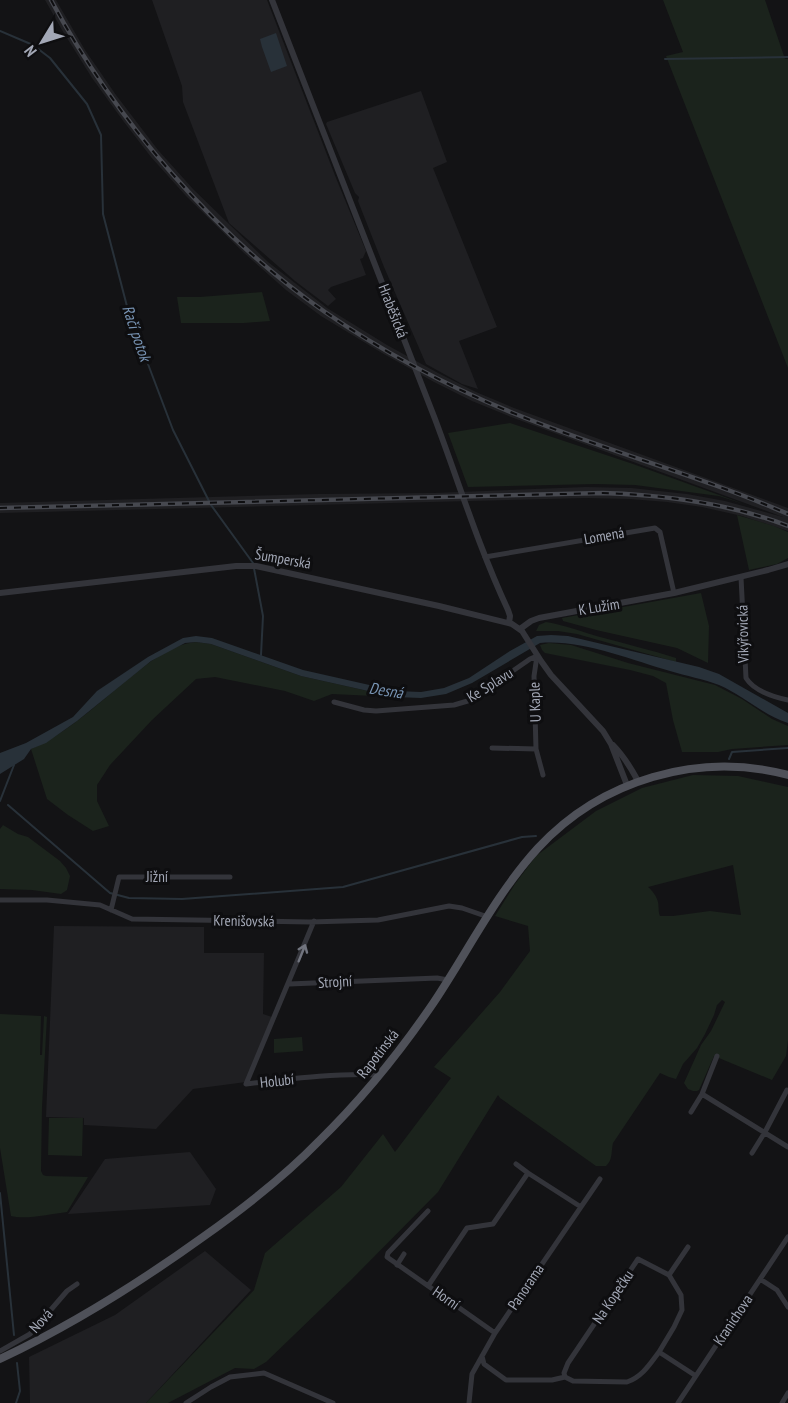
<svg xmlns="http://www.w3.org/2000/svg" width="788" height="1403" font-family="'PT Sans Narrow',sans-serif">
<style>
.built{fill:#1f1f22}
.green{fill:#1b231c;fill-rule:evenodd}
.water{fill:#283139}
.lines{fill:none;stroke-linecap:round;stroke-linejoin:round}
.stream{stroke:#283139;stroke-width:2}
.minor{stroke:#33343a;stroke-width:5}
.tertiary{stroke:#33343a;stroke-width:6}
.primary{stroke:#4f5159;stroke-width:8}
.rail-casing{stroke:#46484f;stroke-width:4.5}
.rail{stroke:#0e0e10;stroke-width:2;stroke-dasharray:7;stroke-linecap:butt}
.oneway{stroke:#71747e}
.labels{text-anchor:middle;stroke-width:6;stroke-linejoin:round;paint-order:stroke}
.street-label{font-size:15px;fill:#a3a8b6;stroke:#0e0e10}
.water-label{font-size:16px;font-style:italic;fill:#7894b4;stroke:#0e0e10}
</style>
<rect width="100%" height="100%" fill="#131315"/>
<!-- built -->
<path class="built" d="M 45,0 L 56,0 L 85,50 L 116,95 L 158,150 L 193,189 L 268,262 L 327,308 L 387,345 L 438,373 L 476,392 L 514,408 L 788,508 L 788,531 L 742,516 L 702,507 L 667,502 L 630,499 L 586,498 L 0,513 L 0,503 L 319,494 L 434,493 L 586,487 L 631,488 L 687,494 L 725,501 L 783,517 L 511,417 L 472,401 L 434,382 L 382,353 L 321,316 L 286,290 L 244,253 L 186,196 L 151,157 L 124,122 L 92,78 L 62,30 Z
M 152,0 L 267,0 L 336,178 L 366,251 L 363,258 L 360,259 L 366,275 L 331,287 L 328,290 L 336,299 L 328,306 L 295,281 L 229,223 L 183,102 L 182,86 Z
M 421,91 L 447,162 L 433,168 L 497,327 L 459,341 L 478,389 L 462,384 L 426,364 L 384,267 L 358,201 L 359,197 L 355,193 L 326,124 L 327,122 Z
M 54,926 L 204,927 L 204,953 L 264,953 L 263,1014 L 272,1017 L 246,1082 L 193,1089 L 156,1129 L 84,1125 L 84,1118 L 46,1117 Z
M 190,1152 L 216,1189 L 210,1205 L 68,1214 L 105,1159 Z
M 205,1251 L 251,1290 L 146,1403 L 30,1403 L 29,1357 L 115,1315 Z"/>
<!-- green -->
<path class="green" d="M 663,0 L 765,0 L 785,59 L 788,59 L 788,368 L 666,56 L 683,52 Z
M 262,292 L 270,321 L 244,323 L 181,323 L 177,297 L 200,297 Z
M 510,423 L 633,464 L 744,504 L 719,496 L 635,485 L 596,484 L 468,487 L 448,433 Z
M 737,515 L 774,526 L 788,532 L 788,558 L 777,564 L 749,570 Z
M 701,593 L 709,626 L 708,663 L 677,648 L 596,630 L 563,621 L 562,618 Z
M 546,622 C 565,625 582,632 600,637 C 626,644 651,650 676,658 L 676,662 L 577,634 L 558,631 L 536,631 L 539,625 Z
M 196,642 L 211,644 L 301,676 L 395,697 L 332,694 L 314,701 L 285,691 L 215,677 L 196,679 L 152,720 L 110,765 L 97,785 L 97,801 L 109,826 L 93,831 L 68,815 L 47,799 L 31,749 C 65,734 93,708 121,685 C 142,668 169,644 196,642 Z
M 549,643 L 571,645 L 628,663 L 715,685 L 742,699 L 772,719 L 788,726 L 788,745 L 732,749 L 718,752 L 682,752 L 673,720 L 666,683 L 653,676 L 630,670 L 545,653 L 542,650 L 540,645 Z
M 693,775 L 738,776 L 788,787 L 788,1040 L 786,1056 L 772,1080 L 714,1056 L 699,1090 L 697,1091 L 693,1091 L 688,1089 L 684,1083 L 701,1045 L 711,1031 L 725,1002 L 722,1000 L 717,1005 L 714,1015 L 705,1034 L 697,1048 L 683,1064 L 676,1079 L 669,1077 L 660,1073 L 613,1143 C 611,1151 613,1160 606,1166 L 596,1166 L 500,1098 L 498,1095 L 438,1192 L 351,1280 L 266,1362 L 254,1369 L 235,1368 L 168,1403 L 146,1403 L 254,1290 L 265,1253 L 341,1187 L 383,1134 L 395,1152 L 451,1078 L 434,1067 L 500,992 L 530,951 L 528,926 L 495,916 L 515,884 L 536,856 L 596,811 L 642,788 ZM 733,865 L 741,915 L 710,911 L 673,916 L 660,916 C 658,911 659,907 658,902 C 657,897 652,890 648,887 Z
M 3,825 L 18,834 L 28,837 L 60,861 L 66,868 L 70,876 L 67,890 L 61,894 L 32,890 L 0,889 L 0,829 Z
M 0,1014 L 41,1016 L 40,1055 L 42,1055 L 44,1016 L 47,1017 L 42,1107 L 41,1171 L 43,1175 L 46,1176 L 88,1177 L 67,1212 C 51,1214 25,1220 11,1216 L 0,1148 Z
M 302,1037 L 303,1051 L 274,1053 L 274,1039 Z
M 49,1118 L 83,1118 L 82,1156 L 48,1155 Z"/>
<!-- water -->
<path class="water" d="M 276,33 L 287,66 L 271,72 L 262,47 L 260,39 Z
M 551,635 L 568,636 L 699,667 L 719,674 L 788,713 L 788,723 C 763,715 744,696 719,685 C 704,679 686,676 670,671 C 632,660 580,639 540,643 L 472,683 L 446,694 L 421,698 L 395,697 L 301,676 L 211,644 L 196,642 L 185,643 L 151,661 L 77,721 L 46,743 L 31,749 L 24,759 L 0,774 L 0,753 L 26,743 L 73,717 L 97,691 L 148,657 L 183,638 L 196,636 L 212,638 L 303,670 L 396,691 L 421,692 L 444,688 L 469,678 L 510,651 L 537,636 Z"/>
<g class="lines">
<!-- stream -->
<path class="stream" d="M 0,31 L 33,45 L 50,58 L 87,104 L 101,135 L 103,214 L 129,314 L 173,430 L 211,505 L 253,563 L 263,616 L 261,655
M 665,59 L 788,57
M 729,759 L 732,752 L 788,748
M 0,801 L 14,765
M 8,805 L 110,893 L 129,898 L 182,899 L 343,887 L 522,837 L 536,836
M 0,1193 L 14,1335
M 16,1403 L 20,1391 L 17,1363"/>
<!-- minor -->
<path class="minor" d="M 485,557 L 655,528 L 660,532 L 674,593
M 741,577 L 746,678 C 754,691 774,697 788,700
M 334,702 L 364,710 L 376,711 L 454,705 L 471,700 L 530,659 L 537,656
M 492,748 L 536,749 L 534,676 L 537,656
M 536,749 L 543,775
M 0,900 L 47,900 L 100,905 L 132,919 L 310,922 L 378,920 L 449,906 L 462,908 L 488,917
M 111,910 L 119,877 L 230,877
M 314,921 L 246,1084 C 290,1079 335,1073 379,1075
M 289,984 L 437,978 L 448,980
M 702,1094 L 788,1147
M 691,1112 L 702,1094 L 717,1056
M 752,1153 L 765,1132 L 787,1090
M 516,1164 L 528,1173
M 428,1211 L 388,1253 L 387,1257 L 495,1333
M 397,1265 L 404,1254
M 669,1275 L 688,1247
M 760,1279 L 777,1290 L 788,1307
M 428,1286 L 467,1228 L 493,1224 L 528,1173 L 581,1207
M 0,1351 L 30,1334 L 67,1291 L 77,1284
M 659,1352 L 674,1327 L 682,1310 L 681,1295 L 669,1275 L 638,1259 L 568,1363 L 564,1373 L 565,1377 L 573,1381 L 627,1382 C 642,1377 650,1364 659,1352 L 696,1376
M 482,1356 L 484,1364 L 506,1380 L 552,1380 L 565,1377
M 186,1403 L 211,1387 L 230,1377 L 264,1373 L 333,1403
M 469,1403 L 472,1374 L 495,1333 L 600,1179
M 678,1403 L 788,1237
M 782,1403 L 788,1393"/>
<!-- tertiary -->
<path class="tertiary" d="M 272,0 C 326,140 381,279 435,419 C 459,483 479,548 508,610 L 510,616 L 509,623
M 0,593 L 236,566 L 256,566 L 439,606 L 512,624 L 522,631 L 541,661 L 551,675 L 603,731 L 611,744 L 627,785
M 520,629 L 531,621 L 539,618 L 674,593 L 768,570 L 788,564
M 613,745 C 624,756 631,768 638,781"/>
<!-- primary -->
<path class="primary" d="M 0,1359 C 72,1325 139,1283 203,1237 C 244,1208 284,1177 319,1141 C 362,1099 400,1052 434,1002 C 468,951 496,894 538,848 C 601,780 698,751 788,775"/>
<defs>
<path id="rail" d="M 51,0 C 114,118 215,236 325,312 C 383,352 447,386 513,413 C 603,450 698,475 788,514
M 0,508 L 603,493 C 666,495 729,503 788,526"/>
</defs>
<!-- rail casing -->
<use href="#rail" class="rail-casing"/>
<!-- rail -->
<use href="#rail" class="rail"/>
</g>
<!-- one-way arrows -->
<defs><path id="oneway-shaft" d="M-6 0H5M1.5-3L5.5 0L1.5 3" fill="none" stroke-width="1.6" stroke-linecap="round" stroke-linejoin="round" transform="scale(1.5)"/></defs>
<use class="oneway" href="#oneway-shaft" transform="translate(302 953) rotate(-68)"/>
<g class="labels">
<!-- street labels -->
<g class="street-label">
<text transform="translate(393 311) rotate(69)" y="5">Hraběšická</text>
<text transform="translate(604 536) rotate(-10)" y="5">Lomená</text>
<text transform="translate(283 559) rotate(10)" y="5">Šumperská</text>
<text transform="translate(599 607) rotate(-9)" y="5">K Lužím</text>
<text transform="translate(743 634) rotate(-91)" y="5">Vikýřovická</text>
<text transform="translate(490 685) rotate(-32)" y="5">Ke Splavu</text>
<text transform="translate(535 702) rotate(-92)" y="5">U Kaple</text>
<text x="157" y="882">Jižní</text>
<text transform="translate(244 921) rotate(1)" y="5">Krenišovská</text>
<text transform="translate(335 982) rotate(-3)" y="5">Strojní</text>
<text transform="translate(378 1054) rotate(-52)" y="5">Rapotínská</text>
<text transform="translate(277 1081) rotate(-6)" y="5">Holubí</text>
<text transform="translate(526 1287) rotate(-56)" y="5">Panorama</text>
<text transform="translate(613 1297) rotate(-56)" y="5">Na Kopečku</text>
<text transform="translate(446 1298) rotate(35)" y="5">Horní</text>
<text transform="translate(733 1320) rotate(-56)" y="5">Kranichova</text>
<text transform="translate(41 1321) rotate(-48)" y="5">Nová</text>
</g>
<!-- water labels -->
<g class="water-label">
<text transform="translate(137 333) rotate(71)" y="6">Račí potok</text>
<text transform="translate(386 690) rotate(9)" y="6">Desná</text>
</g>
</g>
<!-- north arrow -->
<g transform="translate(42 42) rotate(232)" stroke="#0e0e10" stroke-width="4.5" paint-order="stroke">
<path d="M0-4.5L10 22L0 15L-10 22Z" fill="#a3a8b6"/>
<text y="-9" font-size="16" font-weight="bold" text-anchor="middle" fill="#a3a8b6">N</text>
</g>
</svg>
